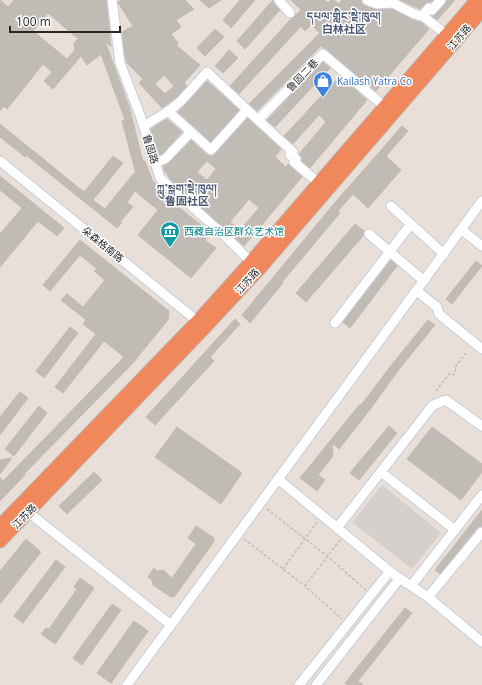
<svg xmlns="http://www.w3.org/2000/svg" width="482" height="685" font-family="'Open Sans','Noto Sans SC','Noto Serif Tibetan',sans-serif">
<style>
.plaza{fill:#d5d0cb}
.building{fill:#c0bbb5;stroke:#c3bbb3;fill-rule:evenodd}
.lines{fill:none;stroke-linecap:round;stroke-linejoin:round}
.minor-casing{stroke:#c7cdd8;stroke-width:11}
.highway-casing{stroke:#bebebe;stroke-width:15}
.path{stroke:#bebebe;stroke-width:1.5;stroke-dasharray:3 2;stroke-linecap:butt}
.minor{stroke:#fff;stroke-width:9}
.highway{stroke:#f0885c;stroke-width:13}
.labels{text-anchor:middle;stroke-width:3;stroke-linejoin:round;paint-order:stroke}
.street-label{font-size:10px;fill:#272727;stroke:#fff}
.shop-label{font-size:10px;fill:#366cbe;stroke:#fff;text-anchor:start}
.culture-label{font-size:10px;fill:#0d838f;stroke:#fff;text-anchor:start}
.neighbourhood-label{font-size:11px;font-weight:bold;fill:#4b5873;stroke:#fff}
</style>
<rect width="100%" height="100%" fill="#e8dfd9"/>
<!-- plaza -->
<path class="plaza" d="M 382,485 L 441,533 L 412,569 L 352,522 Z"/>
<!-- building -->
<path class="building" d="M 0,0 L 8,7 L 14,0 L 106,0 L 111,47 L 105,41 L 130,109 L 143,162 L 145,161 L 153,182 L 154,182 L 159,188 L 157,190 L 211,233 L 205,240 L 216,248 L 191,278 L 138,235 L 158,210 L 135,191 L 127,202 L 133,207 L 120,222 L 122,223 L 117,228 L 26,155 L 25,157 L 0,137 L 0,124 L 84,192 L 113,156 L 123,163 L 93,200 L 105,209 L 134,173 L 136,174 L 122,121 L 125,120 L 101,54 L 87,65 L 81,56 L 53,89 L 44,81 L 52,72 L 43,64 L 7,109 L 4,106 L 0,111 ZM 48,13 L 78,39 L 74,43 L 75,50 L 67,59 L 33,31 Z
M 121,0 L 185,0 L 194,9 L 176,20 L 181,27 L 171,34 L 178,43 L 176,45 L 200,65 L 184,83 L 187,86 L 177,97 L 162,108 L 139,83 L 143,79 L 126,62 L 127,60 L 125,58 L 122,32 L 133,26 L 119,4 L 118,2 ZM 164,75 L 174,86 L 165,94 L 155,84 Z
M 200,0 L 221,0 L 209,8 Z
M 240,0 L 255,0 L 231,28 L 223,20 Z
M 273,0 L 274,4 L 280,10 L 245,49 L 237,41 Z
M 291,0 L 325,0 L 328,3 L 331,0 L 334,0 L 339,4 L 342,0 L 361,0 L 362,3 L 365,6 L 377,10 L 392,9 L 411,19 L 421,22 L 429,29 L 376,91 L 321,46 L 257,111 L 249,104 L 320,33 L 311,25 L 305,31 L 301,26 L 239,94 L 230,86 L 289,21 L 301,10 Z
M 400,0 L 433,0 L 431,2 L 425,4 L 420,9 Z
M 447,0 L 455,0 L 437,20 L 432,16 L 436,14 L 445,4 Z
M 215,29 L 224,37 L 205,56 L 197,48 Z
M 229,50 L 238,58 L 223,73 L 215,66 Z
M 323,62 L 330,68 L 275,127 L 267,120 Z
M 340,76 L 367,100 L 310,168 L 302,161 L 302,157 L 299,154 L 326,122 L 319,115 L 293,144 L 284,136 Z
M 207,81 L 239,110 L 211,142 L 178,112 L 185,105 Z
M 248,118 L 281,149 L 275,157 L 286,167 L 288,164 L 302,177 L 244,246 L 171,180 L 164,170 L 163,166 L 169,163 L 191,140 L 207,155 L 213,156 ZM 207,161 L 216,169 L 207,180 L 197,172 ZM 249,199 L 259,208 L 240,230 L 230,222 Z
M 167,119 L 182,132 L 162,154 L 159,155 L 151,129 Z
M 402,126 L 408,131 L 386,156 L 401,170 L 368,208 L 353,194 L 338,211 L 340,213 L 282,282 L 283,283 L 250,323 L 242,315 L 332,206 Z
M 0,176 L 64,228 L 57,236 L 38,221 L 0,267 L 0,234 L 22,208 L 0,190 Z
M 355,224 L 364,231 L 363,236 L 306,302 L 296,293 Z
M 80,240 L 169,311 L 168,320 L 132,364 L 24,474 L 25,475 L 0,501 L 0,478 L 3,481 L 124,357 L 104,341 L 63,393 L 55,387 L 96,334 L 83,324 L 86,320 L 61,300 L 67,294 L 83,307 L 105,280 L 94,271 L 97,269 L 80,255 L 50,291 L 43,285 Z
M 391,260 L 397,266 L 350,328 L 343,322 Z
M 476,261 L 482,266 L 452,304 L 446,299 Z
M 235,319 L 240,324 L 210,357 L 214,361 L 155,425 L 146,417 Z
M 428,320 L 435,325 L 400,368 L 369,411 L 339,449 L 332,443 L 333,456 L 318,475 L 325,480 L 317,491 L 300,478 L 360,404 L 361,405 L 393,363 Z
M 70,327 L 78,333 L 44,378 L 36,371 Z
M 20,392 L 28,398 L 0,435 L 0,417 Z
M 39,406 L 47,413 L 14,456 L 5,449 Z
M 389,426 L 397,433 L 359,480 L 350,473 Z
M 177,427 L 242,473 L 221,504 L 155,457 Z
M 432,427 L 482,464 L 482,472 L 461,500 L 407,459 Z
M 12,458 L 0,474 L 0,460 Z
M 94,472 L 102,480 L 67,514 L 59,506 Z
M 482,510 L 482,526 L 477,528 L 440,574 L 435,570 Z
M 196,526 L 214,538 L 213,543 L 175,596 L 171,597 L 153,585 L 152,580 L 148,577 L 154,568 L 157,571 L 163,570 L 172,578 L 196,544 L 188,538 Z
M 26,539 L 41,552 L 0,604 L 0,571 Z
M 56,560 L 65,567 L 23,623 L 14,616 Z
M 80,578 L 94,588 L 55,644 L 41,634 L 46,628 L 49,629 L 77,589 L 74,587 Z
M 112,604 L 121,610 L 82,665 L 73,658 Z
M 405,608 L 412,613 L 358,681 L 363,685 L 348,685 L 345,683 Z
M 134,621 L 148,631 L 111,683 L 97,673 Z"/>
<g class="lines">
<defs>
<path id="minor" d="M 112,0 L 120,63 L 140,115 L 160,178 L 227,238 L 251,262
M 279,0 L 290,13
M 367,0 L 377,4 L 393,3 L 414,14 L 424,17 L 447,35
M 422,16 L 429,8 L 432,10 L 441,0
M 168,111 L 211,150 L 247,110
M 258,120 L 293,152 L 290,155 L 296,159 L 294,162 L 319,183
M 144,126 L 170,110 L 181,101 L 207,72 L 258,120 L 323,54 L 385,107
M 0,161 L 201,324
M 155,163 L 165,159 L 191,132
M 391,206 L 444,254
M 462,230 L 482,246
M 369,234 L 424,281
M 417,291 L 437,307 L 439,314 L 482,349
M 335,323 L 411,224
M 381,472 L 455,530
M 278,479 L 393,574 L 428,597 L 482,642
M 24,509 L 171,625
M 337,528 L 433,405 L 446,400 L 482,426
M 411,586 L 482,495
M 428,597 L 482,532
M 127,685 L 482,201
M 299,685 L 390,571
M 316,685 L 400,578"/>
<path id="highway" d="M 0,526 L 198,321 L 251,262 L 477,0
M 0,541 L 205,327 L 259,269 L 482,10"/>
</defs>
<!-- minor casing -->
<use href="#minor" class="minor-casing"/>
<!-- highway casing -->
<use href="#highway" class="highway-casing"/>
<!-- path -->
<path class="path" d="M 436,391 L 449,374 L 453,375 L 456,372 L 455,367 L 466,353
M 267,509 L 327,556 L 366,590
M 244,539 L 305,586 L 342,619
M 283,569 L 317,522
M 305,586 L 340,540"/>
<!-- minor -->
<use href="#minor" class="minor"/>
<!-- highway -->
<use href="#highway" class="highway"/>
</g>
<!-- icons -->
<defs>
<symbol id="shop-pin" viewBox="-11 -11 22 30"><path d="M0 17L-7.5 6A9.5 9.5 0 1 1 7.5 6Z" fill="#3f7fe0" stroke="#fff"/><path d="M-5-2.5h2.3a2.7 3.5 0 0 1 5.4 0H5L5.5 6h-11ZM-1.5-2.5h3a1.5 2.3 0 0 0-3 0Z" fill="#fff"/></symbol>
<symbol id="museum-pin" viewBox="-11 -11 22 30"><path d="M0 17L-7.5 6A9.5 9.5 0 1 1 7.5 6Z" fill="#0f9aa8" stroke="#fff"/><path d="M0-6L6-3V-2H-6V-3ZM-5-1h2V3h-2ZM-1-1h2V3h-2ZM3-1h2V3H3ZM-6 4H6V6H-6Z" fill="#fff"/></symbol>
</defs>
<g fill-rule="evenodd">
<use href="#shop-pin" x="312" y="70" width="22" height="30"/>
<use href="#museum-pin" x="159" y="220" width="22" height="30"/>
</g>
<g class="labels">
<!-- street labels -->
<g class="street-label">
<text transform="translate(459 37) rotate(-49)" y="4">江苏路</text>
<text transform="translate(302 75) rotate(-46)" y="4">鲁固二巷</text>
<text transform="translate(151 149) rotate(73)" y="4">鲁固路</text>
<text transform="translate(103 244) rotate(39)" y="4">朵森格南路</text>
<text transform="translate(247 281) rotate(-48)" y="4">江苏路</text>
<text transform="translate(24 516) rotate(-46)" y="4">江苏路</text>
</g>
<!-- shop labels -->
<g class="shop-label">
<text x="337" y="85">Kailash Yatra Co</text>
</g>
<!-- culture labels -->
<g class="culture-label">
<text x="184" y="235">西藏自治区群众艺术馆</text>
</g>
<!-- neighbourhood labels -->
<g class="neighbourhood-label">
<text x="344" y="20">དཔལ་གླིང་སྡེ་ཁུལ།<tspan x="344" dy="13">白林社区</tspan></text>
<text x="187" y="192">ཀླུ་སྒུག་སྡེ་ཁུལ།<tspan x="187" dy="13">鲁固社区</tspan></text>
</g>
</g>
<!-- scale -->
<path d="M10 26v6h110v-6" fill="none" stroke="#272727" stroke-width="2"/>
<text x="16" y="26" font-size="12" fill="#272727" stroke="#ffffff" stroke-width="3" paint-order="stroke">100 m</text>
</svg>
